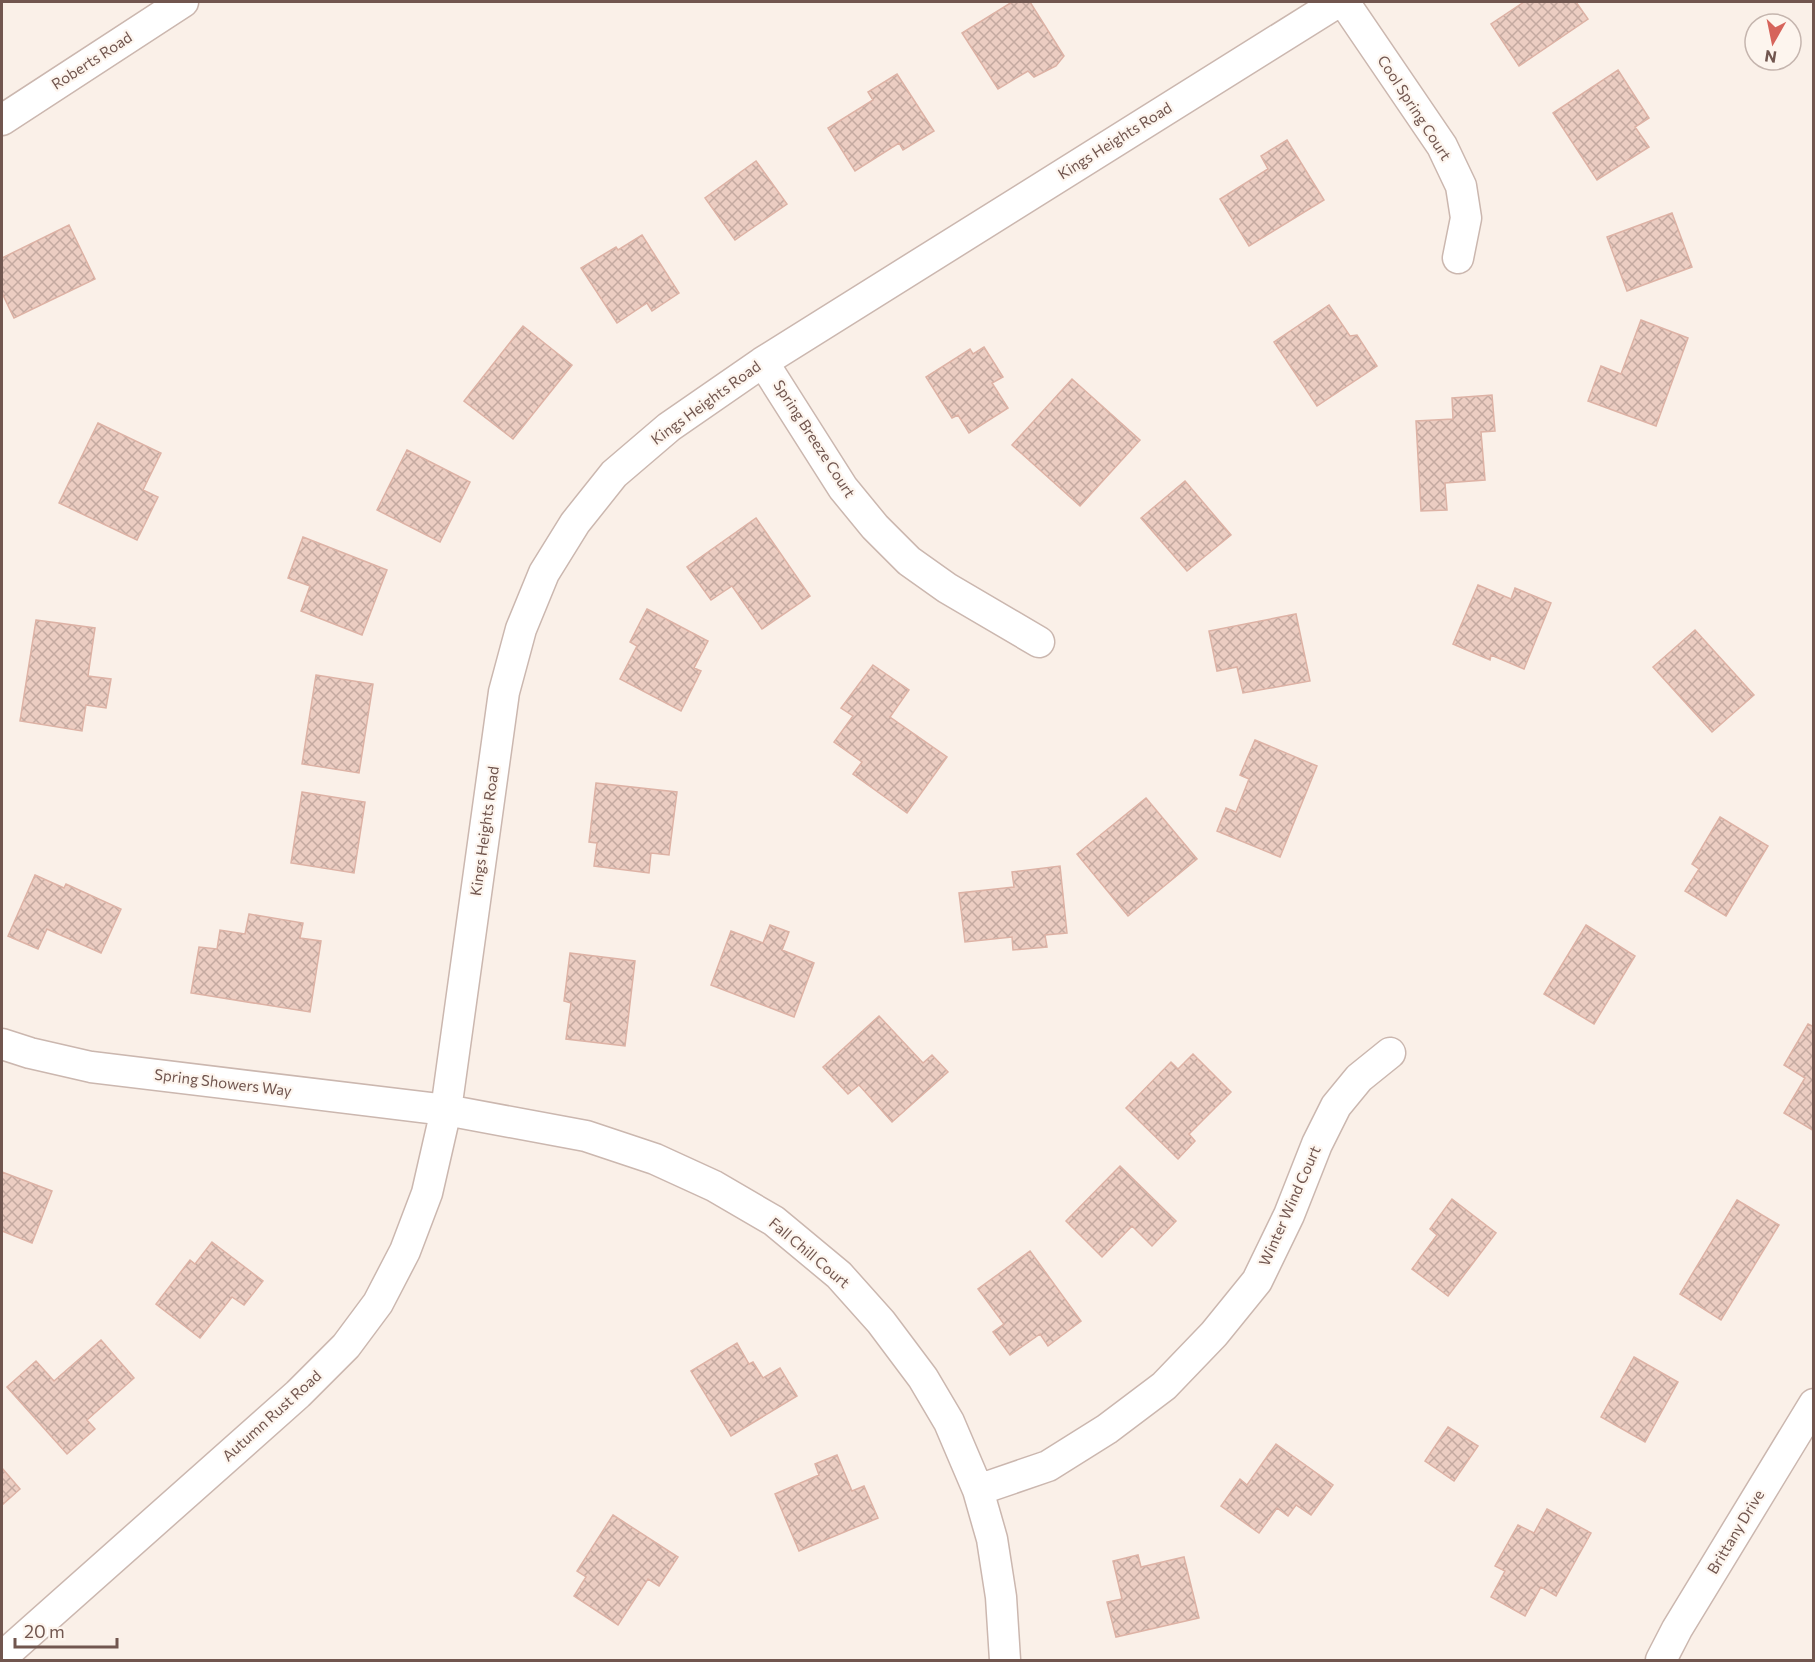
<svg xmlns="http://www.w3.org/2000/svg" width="1815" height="1662" font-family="Commissioner,sans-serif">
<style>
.building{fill:url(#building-cross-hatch);stroke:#ddb2a5;stroke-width:1.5}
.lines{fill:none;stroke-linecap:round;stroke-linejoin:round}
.street-casing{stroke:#cbb7af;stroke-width:33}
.street{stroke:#fff;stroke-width:30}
.labels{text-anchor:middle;stroke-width:4.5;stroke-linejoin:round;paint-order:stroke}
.street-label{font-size:15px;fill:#71564f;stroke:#fdf5ee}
</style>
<defs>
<pattern id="building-cross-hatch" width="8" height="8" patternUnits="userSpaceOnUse" patternTransform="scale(1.5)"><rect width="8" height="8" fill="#eccdc2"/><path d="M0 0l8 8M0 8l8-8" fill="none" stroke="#c4a9a0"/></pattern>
</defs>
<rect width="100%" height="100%" fill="#faf0e8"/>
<!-- building -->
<path class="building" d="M 1012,2 L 1030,2 L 1064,56 L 1056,66 L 1034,77 L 1028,71 L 998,89 L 962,33 Z
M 1524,2 L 1576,2 L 1588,19 L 1519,66 L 1491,24 Z
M 1618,70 L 1649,118 L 1635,127 L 1649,147 L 1597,180 L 1553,113 Z
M 897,74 L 934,131 L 903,150 L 899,143 L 855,171 L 828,128 L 873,100 L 868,92 Z
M 1287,140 L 1324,200 L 1249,246 L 1220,199 L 1268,169 L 1261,156 Z
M 756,161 L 787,204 L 735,240 L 705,198 Z
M 1672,213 L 1692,267 L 1627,291 L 1607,237 Z
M 69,225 L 95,279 L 14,318 L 2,293 L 2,258 Z
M 642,235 L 679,293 L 652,311 L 647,303 L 617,323 L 581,268 L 616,247 L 618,250 Z
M 1329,305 L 1350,336 L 1357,335 L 1377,366 L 1317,406 L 1274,342 Z
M 1641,320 L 1688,338 L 1656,426 L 1588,401 L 1601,366 L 1621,374 Z
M 523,326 L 572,365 L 513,439 L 464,401 Z
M 984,347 L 1003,377 L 992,383 L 1008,408 L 969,433 L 958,415 L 952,418 L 926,377 L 970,349 L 973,354 Z
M 1072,379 L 1140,440 L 1080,506 L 1012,445 Z
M 1492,395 L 1495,431 L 1481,432 L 1485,480 L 1445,483 L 1447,510 L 1421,511 L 1416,421 L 1453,419 L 1452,398 Z
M 98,423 L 161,453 L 143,490 L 158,497 L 137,540 L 59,503 Z
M 407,450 L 470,482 L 440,542 L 377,510 Z
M 1185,481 L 1231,535 L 1187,571 L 1141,518 Z
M 756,518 L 810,596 L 762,629 L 732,586 L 711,600 L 687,567 Z
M 303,537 L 387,570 L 362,635 L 301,611 L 310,586 L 288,578 Z
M 1478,585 L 1511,599 L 1515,588 L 1551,603 L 1524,669 L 1491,655 L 1490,660 L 1453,644 Z
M 647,609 L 708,641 L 694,668 L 701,671 L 681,711 L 620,679 L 637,646 L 630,642 Z
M 1296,614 L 1310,681 L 1243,693 L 1237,667 L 1217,671 L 1209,631 Z
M 36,620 L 95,628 L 88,676 L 111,679 L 106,708 L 86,705 L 82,731 L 20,721 Z
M 1695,630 L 1754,695 L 1712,732 L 1653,667 Z
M 873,665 L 909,690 L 890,717 L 947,757 L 907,813 L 853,774 L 862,762 L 834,742 L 853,716 L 841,708 Z
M 316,675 L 373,684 L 359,773 L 302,764 Z
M 1255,740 L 1317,766 L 1280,857 L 1217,831 L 1226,808 L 1236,812 L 1249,779 L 1240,775 Z
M 596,783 L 677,792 L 669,855 L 651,853 L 649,873 L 594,866 L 597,843 L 589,842 Z
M 302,792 L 365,802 L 354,873 L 291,863 Z
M 1146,798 L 1197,859 L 1128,916 L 1077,854 Z
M 1720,817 L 1768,846 L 1726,916 L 1685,891 L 1699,869 L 1692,864 Z
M 1060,866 L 1067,933 L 1045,935 L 1047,947 L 1013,950 L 1012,937 L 965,942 L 959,893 L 1014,887 L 1012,872 Z
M 35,875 L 64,888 L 66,884 L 121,909 L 101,953 L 47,929 L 38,949 L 8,936 Z
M 249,914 L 303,923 L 300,938 L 321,941 L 310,1012 L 191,993 L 199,947 L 217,949 L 220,930 L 245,934 Z
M 770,925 L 789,932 L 782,950 L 814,963 L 794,1017 L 711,985 L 731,931 L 763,943 Z
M 1586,925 L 1635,956 L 1594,1024 L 1544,994 Z
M 570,953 L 635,961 L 625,1046 L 566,1039 L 571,1003 L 564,1001 Z
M 879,1016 L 923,1063 L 932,1055 L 948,1072 L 892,1122 L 859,1085 L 848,1094 L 823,1067 Z
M 1808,1024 L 1814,1027 L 1814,1131 L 1784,1113 L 1805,1078 L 1784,1065 Z
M 1193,1054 L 1231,1092 L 1189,1134 L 1195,1141 L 1178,1159 L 1126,1108 L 1171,1062 L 1178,1069 Z
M 1120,1166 L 1176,1221 L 1152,1246 L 1132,1226 L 1102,1257 L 1066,1221 Z
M 2,1172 L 52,1191 L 32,1243 L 2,1231 Z
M 1452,1199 L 1496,1233 L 1448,1296 L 1412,1269 L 1437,1235 L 1430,1229 Z
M 1737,1200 L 1779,1225 L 1721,1320 L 1680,1294 Z
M 212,1242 L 263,1281 L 244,1305 L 232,1297 L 200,1338 L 156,1304 L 190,1260 L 195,1264 Z
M 1030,1251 L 1081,1321 L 1048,1346 L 1040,1334 L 1010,1355 L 993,1332 L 1004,1324 L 978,1289 Z
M 101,1340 L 134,1378 L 87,1420 L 95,1429 L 67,1454 L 7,1387 L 36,1361 L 54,1381 Z
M 737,1343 L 749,1364 L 753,1362 L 763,1378 L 780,1368 L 797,1396 L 731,1436 L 691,1371 Z
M 1634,1357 L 1678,1382 L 1645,1442 L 1601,1417 Z
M 1448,1427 L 1478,1446 L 1454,1481 L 1425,1461 Z
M 1276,1444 L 1333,1485 L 1311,1515 L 1296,1505 L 1288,1516 L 1277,1508 L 1259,1533 L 1221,1506 L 1240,1479 L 1247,1485 Z
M 837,1455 L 852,1491 L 864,1486 L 878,1518 L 799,1551 L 775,1494 L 819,1475 L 815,1464 Z
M 2,1468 L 20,1489 L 2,1505 Z
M 1547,1509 L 1591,1533 L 1556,1596 L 1541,1587 L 1525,1616 L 1491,1597 L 1505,1571 L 1495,1566 L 1518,1525 L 1534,1533 Z
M 613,1515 L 678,1557 L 659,1586 L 648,1579 L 618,1625 L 574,1596 L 586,1577 L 577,1571 Z
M 1138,1555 L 1141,1567 L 1184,1557 L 1199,1618 L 1116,1637 L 1107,1602 L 1122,1599 L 1113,1561 Z"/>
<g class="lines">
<defs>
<path id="street" d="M 1344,2 L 1442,146 L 1461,186 L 1466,218 L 1458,258
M 2,120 L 183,2
M 763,362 L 843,488 L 875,527 L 909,561 L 947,588 L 1039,642
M 2,1044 L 30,1053 L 91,1067 L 446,1110 L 586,1136 L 655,1159 L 714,1186 L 774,1221 L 839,1275 L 881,1322 L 923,1378 L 949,1422 L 978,1490 L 992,1539 L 1001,1597 L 1005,1660
M 978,1490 L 1048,1466 L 1107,1429 L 1164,1386 L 1214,1334 L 1257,1281 L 1289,1215 L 1317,1144 L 1336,1106 L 1359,1078 L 1390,1053
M 2,1657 L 298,1394 L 346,1346 L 378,1303 L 405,1251 L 427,1193 L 446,1110 L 504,692 L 521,629 L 544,573 L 575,523 L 614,474 L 669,427 L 763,362 L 1338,2
M 1661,1660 L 1677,1629 L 1814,1404"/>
</defs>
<!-- street casing -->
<use href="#street" class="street-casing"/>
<!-- street -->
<use href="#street" class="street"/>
</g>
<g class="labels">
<!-- street labels -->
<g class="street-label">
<text transform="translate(92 61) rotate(-33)" y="5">Roberts Road</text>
<text transform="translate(1414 108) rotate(57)" y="5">Cool Spring Court</text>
<text transform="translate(1115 141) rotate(-32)" y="5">Kings Heights Road</text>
<text transform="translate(706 403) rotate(-36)" y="5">Kings Heights Road</text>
<text transform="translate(814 439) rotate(57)" y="5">Spring Breeze Court</text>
<text transform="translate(485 831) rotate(-82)" y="5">Kings Heights Road</text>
<text transform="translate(223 1083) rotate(7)" y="5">Spring Showers Way</text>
<text transform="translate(1290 1206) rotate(-66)" y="5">Winter Wind Court</text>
<text transform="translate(809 1253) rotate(40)" y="5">Fall Chill Court</text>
<text transform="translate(272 1416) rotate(-42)" y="5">Autumn Rust Road</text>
<text transform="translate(1736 1532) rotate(-59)" y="5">Brittany Drive</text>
</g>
</g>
<!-- border -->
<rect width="1815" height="1662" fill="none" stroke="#71564f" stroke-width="6"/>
<!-- north arrow -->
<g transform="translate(1773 42) rotate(189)"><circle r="28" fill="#fdf5ee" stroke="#c5b5ae" stroke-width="1.5"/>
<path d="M0-4.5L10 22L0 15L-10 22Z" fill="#d6645b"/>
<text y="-9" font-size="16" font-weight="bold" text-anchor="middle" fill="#71564f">N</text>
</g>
<!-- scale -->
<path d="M15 1638v9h102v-9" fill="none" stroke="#71564f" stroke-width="3"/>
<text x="24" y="1638" font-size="18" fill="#71564f" stroke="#fdf5ee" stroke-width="4.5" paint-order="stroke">20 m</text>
</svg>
